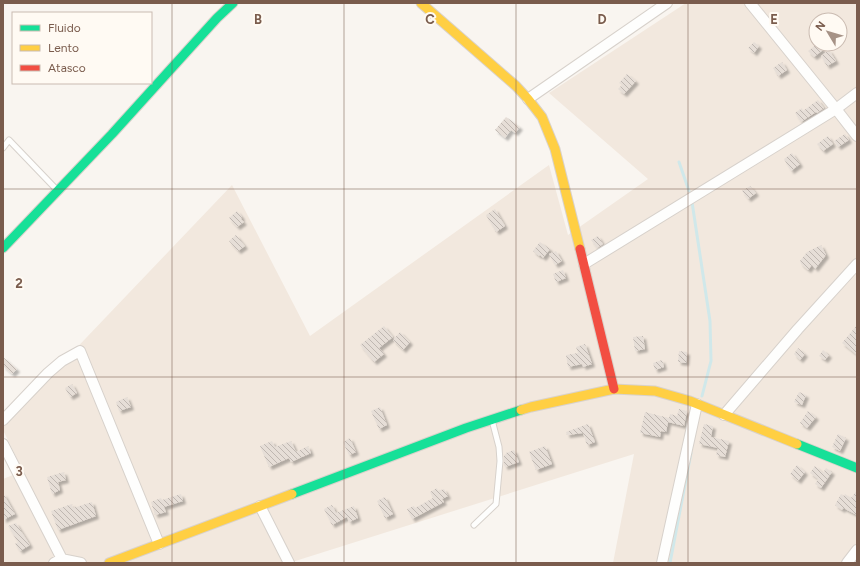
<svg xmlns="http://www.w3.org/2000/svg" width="860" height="566" font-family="Figtree,sans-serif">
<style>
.residential{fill:#f2e8de;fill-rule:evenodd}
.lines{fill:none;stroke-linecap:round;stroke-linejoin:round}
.stream{stroke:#d0e8ea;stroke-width:3}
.building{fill:url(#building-back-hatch);filter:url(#shadow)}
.lane-casing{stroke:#d7d1cb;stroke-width:7}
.street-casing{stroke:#d7d1cb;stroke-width:12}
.fast-casing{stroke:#d9d2cb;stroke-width:11}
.slow-casing{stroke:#d9d2cb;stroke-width:11}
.jam-casing{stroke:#d9d2cb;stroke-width:11}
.lane{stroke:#fefefd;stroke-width:5}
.street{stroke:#fefefd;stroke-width:10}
.fast{stroke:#16e098;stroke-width:9}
.slow{stroke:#ffcf43;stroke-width:9}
.jam{stroke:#f24e42;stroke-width:9}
.grid{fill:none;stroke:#7a5c4d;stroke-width:1;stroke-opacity:0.55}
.grid-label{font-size:13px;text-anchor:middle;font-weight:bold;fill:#7a5c4d;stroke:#fffaf3;stroke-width:4;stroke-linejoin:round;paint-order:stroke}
</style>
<defs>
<pattern id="building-back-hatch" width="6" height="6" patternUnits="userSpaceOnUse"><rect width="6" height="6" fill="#e6ded7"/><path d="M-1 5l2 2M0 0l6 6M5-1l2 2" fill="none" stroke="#bfb7b1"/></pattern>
<filter id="shadow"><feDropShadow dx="3" dy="3" stdDeviation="1" flood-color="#0004"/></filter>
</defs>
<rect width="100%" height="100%" fill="#f9f5f0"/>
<!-- residential -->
<path class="residential" d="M 686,3 L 857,3 L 857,563 L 613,563 L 634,454 L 289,563 L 3,563 L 3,479 L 23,471 L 3,430 L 3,425 L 232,185 L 310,336 L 549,165 L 568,235 L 648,179 L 549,93 ZM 816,20 L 840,20 L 840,44 L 816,44 Z"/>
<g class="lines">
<!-- stream -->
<path class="stream" d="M 679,162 L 689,191
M 692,202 L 710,321 L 711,361 L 702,396
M 670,563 L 691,453"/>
</g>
<!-- building -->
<path class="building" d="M 754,42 L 759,46 L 754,53 L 748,48 Z
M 817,44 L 818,44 L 823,50 L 814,57 L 808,51 Z
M 829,50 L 836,61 L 827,66 L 821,56 Z
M 782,62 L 787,70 L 778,76 L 773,68 Z
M 627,74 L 636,81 L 624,94 L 618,89 L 622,85 L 619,83 Z
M 818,100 L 824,108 L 817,113 L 816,112 L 801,122 L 795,113 L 802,108 L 803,111 Z
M 506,117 L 520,127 L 515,133 L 511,130 L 505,138 L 495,130 Z
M 845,134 L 849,140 L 838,147 L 834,141 Z
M 828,136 L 833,144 L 823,151 L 817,144 Z
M 792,153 L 800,164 L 791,171 L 784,159 Z
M 750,186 L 756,193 L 748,199 L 742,191 Z
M 495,209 L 505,226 L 496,232 L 486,215 Z
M 237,211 L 242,217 L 241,219 L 244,222 L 237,227 L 229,218 Z
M 236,235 L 245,246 L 238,251 L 229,241 Z
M 598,236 L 603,244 L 597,248 L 591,240 Z
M 540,242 L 550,249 L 543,258 L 540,255 L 539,256 L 533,251 Z
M 821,245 L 826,255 L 815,269 L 812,265 L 808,270 L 801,264 L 800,261 L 807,252 Z
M 556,251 L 562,261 L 555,265 L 549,254 Z
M 563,270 L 566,278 L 556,282 L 553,274 Z
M 857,325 L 857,355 L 842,343 Z
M 384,326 L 393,337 L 379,348 L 384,354 L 374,362 L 360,345 Z
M 400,332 L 410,342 L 403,350 L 393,340 Z
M 643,336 L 645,349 L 635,351 L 633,337 Z
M 585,344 L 592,364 L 583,367 L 582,364 L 568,367 L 566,355 L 578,353 L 576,347 Z
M 798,348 L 805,354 L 800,360 L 794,354 Z
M 823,350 L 829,355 L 825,360 L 819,356 Z
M 679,351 L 687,352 L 686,363 L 678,362 Z
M 3,357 L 17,369 L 12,374 L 3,366 Z
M 662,360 L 664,367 L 655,370 L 653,363 Z
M 72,384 L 77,393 L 70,397 L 65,388 Z
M 799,392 L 806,395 L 802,405 L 794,402 Z
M 127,397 L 131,407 L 119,411 L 116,402 Z
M 380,407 L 387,425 L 379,429 L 371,411 Z
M 679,409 L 687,411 L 684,426 L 668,422 L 670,414 L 677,416 Z
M 808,411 L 816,417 L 807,428 L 800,423 Z
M 645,412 L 669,418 L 666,432 L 661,431 L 660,437 L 640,433 Z
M 588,424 L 595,442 L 587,445 L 583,433 L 567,435 L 566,432 Z
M 704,424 L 713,426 L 711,437 L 729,441 L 725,457 L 716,455 L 718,448 L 699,444 Z
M 838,434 L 846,438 L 840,451 L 832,447 Z
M 350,438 L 356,452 L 349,455 L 343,442 Z
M 272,441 L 275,447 L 291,441 L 296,452 L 308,446 L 311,453 L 291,462 L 289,458 L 269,467 L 260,446 Z
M 545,446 L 552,464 L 536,470 L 529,452 Z
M 514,450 L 519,462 L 505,467 L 504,465 L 504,455 L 506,454 L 506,453 Z
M 797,465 L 805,472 L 798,481 L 790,474 Z
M 815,466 L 823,473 L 826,468 L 832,472 L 821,488 L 815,484 L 818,479 L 810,473 Z
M 64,472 L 66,480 L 58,482 L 60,490 L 52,494 L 47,477 Z
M 437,488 L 438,491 L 444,489 L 448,496 L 442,499 L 444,502 L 412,519 L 407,509 L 414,506 L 415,508 L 433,498 L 430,492 Z
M 857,490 L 857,515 L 843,508 L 842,510 L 835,505 L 841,494 L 844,496 L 845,494 L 851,498 Z
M 3,493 L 15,514 L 3,520 Z
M 181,494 L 183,501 L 164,507 L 166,512 L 155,515 L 151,502 L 161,498 L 162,500 Z
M 385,497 L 393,514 L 385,518 L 377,501 Z
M 92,502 L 96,516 L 58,530 L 51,511 L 72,504 L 73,508 Z
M 332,505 L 336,513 L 354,506 L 358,518 L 349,522 L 347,517 L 332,525 L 324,509 Z
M 16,523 L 30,545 L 20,551 L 15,544 L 18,542 L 8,526 Z"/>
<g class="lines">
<defs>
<path id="lane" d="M 3,148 L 9,140 L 57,190
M 474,525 L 496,504 L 500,461 L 499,447 L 492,420"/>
<path id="street" d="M 750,3 L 836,109 L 857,136
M 528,99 L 667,3
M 584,264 L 836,109 L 857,93
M 724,415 L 798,329 L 857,264
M 3,420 L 48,373 L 62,361 L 80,351 L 159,544
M 3,444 L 64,563
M 260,506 L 289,563
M 54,563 L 61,559 L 81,563
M 662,563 L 697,404
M 847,563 L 857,550"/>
<path id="fast" d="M 3,248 L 112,134 L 217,18 L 233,3
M 797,444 L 857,468
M 292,494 L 466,428 L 521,410"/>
<path id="slow" d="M 421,3 L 516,86 L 528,99 L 542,117 L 555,149 L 580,249
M 521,410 L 531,407 L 614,389 L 655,391 L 690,401 L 797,444
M 109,563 L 292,494"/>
<path id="jam" d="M 580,249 L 614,389"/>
</defs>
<!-- lane casing -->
<use href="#lane" class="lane-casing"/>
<!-- street casing -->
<use href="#street" class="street-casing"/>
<!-- fast casing -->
<use href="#fast" class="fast-casing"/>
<!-- slow casing -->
<use href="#slow" class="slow-casing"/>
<!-- jam casing -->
<use href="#jam" class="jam-casing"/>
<!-- lane -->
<use href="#lane" class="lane"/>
<!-- street -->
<use href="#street" class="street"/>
<!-- fast -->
<use href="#fast" class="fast"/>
<!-- slow -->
<use href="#slow" class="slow"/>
<!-- jam -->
<use href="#jam" class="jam"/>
</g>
<!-- grid -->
<path class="grid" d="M 172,3 L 172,563M 344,3 L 344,563M 516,3 L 516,563M 688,3 L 688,563M 3,189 L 857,189M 3,377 L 857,377"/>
<g class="grid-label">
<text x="258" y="24">B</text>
<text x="430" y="24">C</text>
<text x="602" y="24">D</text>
<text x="774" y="24">E</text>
<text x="19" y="288">2</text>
<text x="19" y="476">3</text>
</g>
<!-- border -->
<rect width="860" height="566" fill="none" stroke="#7a5c4d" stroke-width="8"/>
<!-- legend -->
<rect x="12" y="12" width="140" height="72" fill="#fffaf3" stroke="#cabbb1"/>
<rect x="20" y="25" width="20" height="6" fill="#16e098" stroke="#cabbb1"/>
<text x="48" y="32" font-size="12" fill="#7a5c4d">Fluido</text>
<rect x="20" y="45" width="20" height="6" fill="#ffcf43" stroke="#cabbb1"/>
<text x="48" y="52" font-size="12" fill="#7a5c4d">Lento</text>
<rect x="20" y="65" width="20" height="6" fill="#f24e42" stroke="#cabbb1"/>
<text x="48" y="72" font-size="12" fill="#7a5c4d">Atasco</text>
<!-- north arrow -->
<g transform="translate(828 32) rotate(308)"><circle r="19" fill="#fffaf3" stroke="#cabbb1"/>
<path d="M0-3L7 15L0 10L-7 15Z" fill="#a69286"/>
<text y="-6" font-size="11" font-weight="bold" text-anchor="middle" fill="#7a5c4d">N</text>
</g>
</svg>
